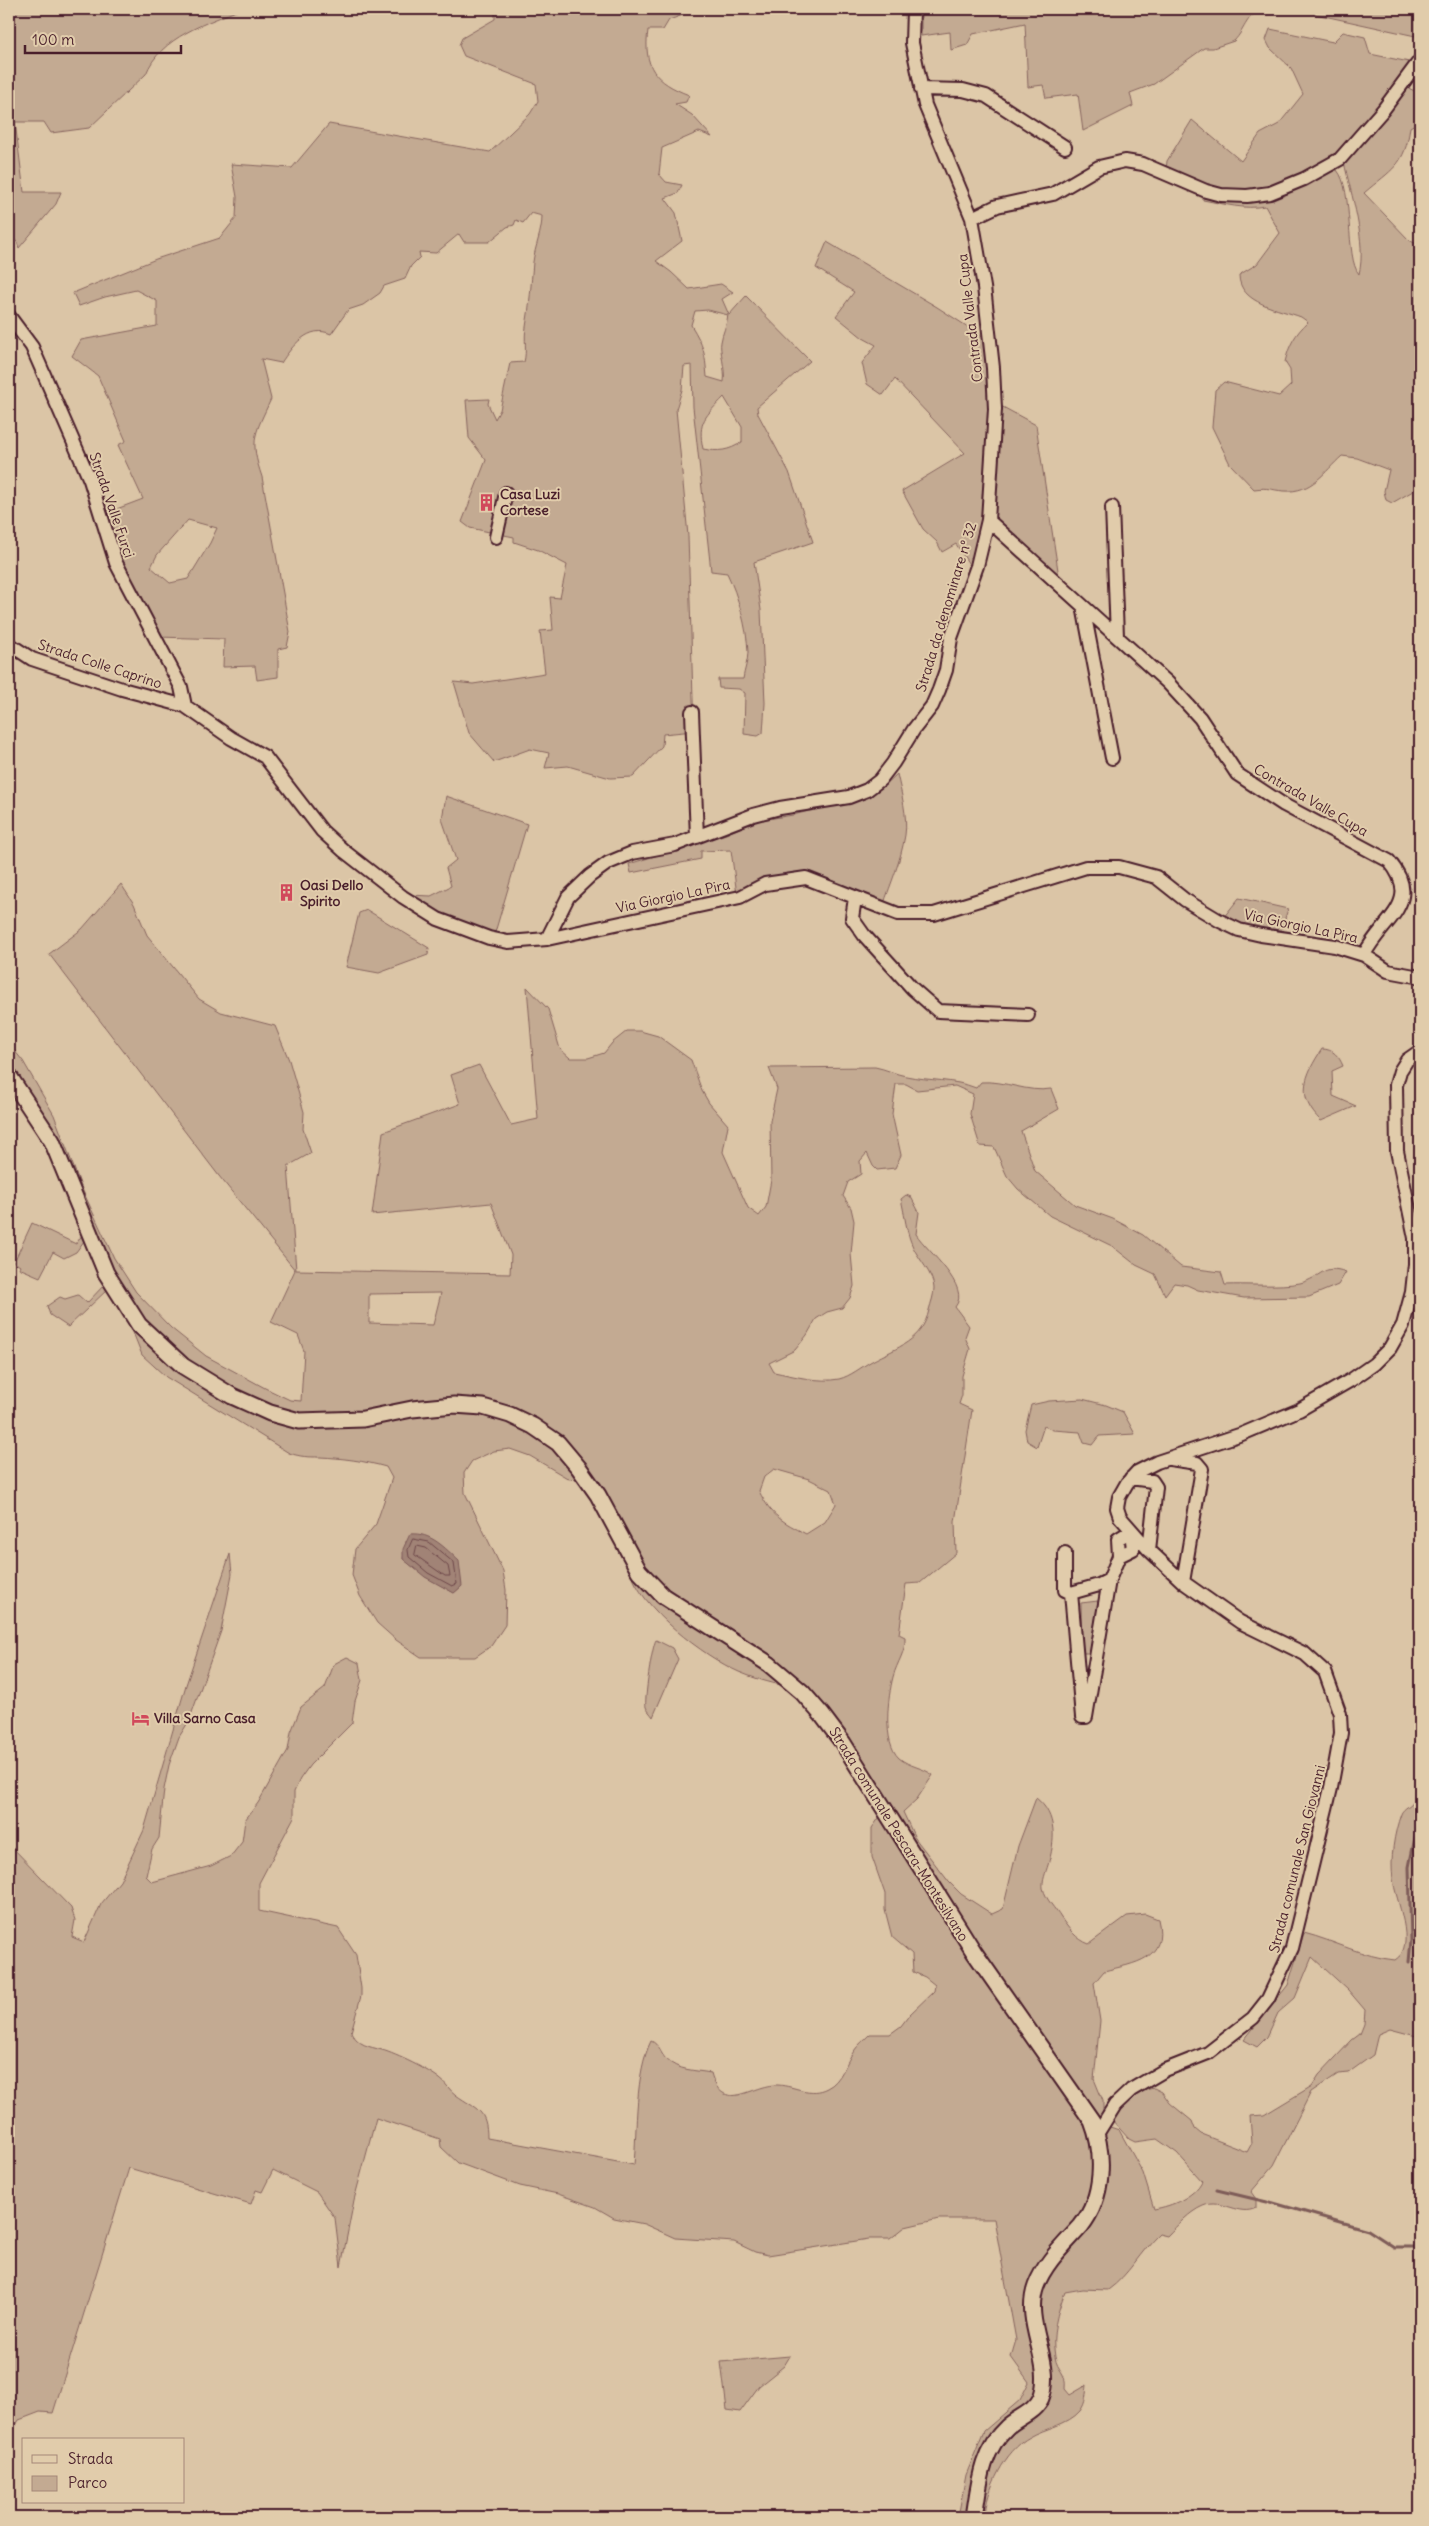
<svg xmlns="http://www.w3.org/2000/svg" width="1429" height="2526" font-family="Delius,sans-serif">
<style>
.green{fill:#c3aa92;stroke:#86645e;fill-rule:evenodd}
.water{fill:#a18376;stroke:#7e5b58}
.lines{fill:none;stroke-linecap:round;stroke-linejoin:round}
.shore{stroke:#6d4749;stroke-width:1}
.stream{stroke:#7e5b58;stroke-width:3}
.minor-casing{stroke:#4a1f2b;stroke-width:16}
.tertiary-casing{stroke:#4a1f2b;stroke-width:19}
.minor{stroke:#e1ccab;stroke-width:12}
.tertiary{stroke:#e1ccab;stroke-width:15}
.labels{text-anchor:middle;stroke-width:4;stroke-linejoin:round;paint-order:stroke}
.street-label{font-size:14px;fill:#4a1f2b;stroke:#e1ccab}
.poi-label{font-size:14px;font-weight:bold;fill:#4a1f2b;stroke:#e1ccab;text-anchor:start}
</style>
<rect width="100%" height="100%" fill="#dbc5a6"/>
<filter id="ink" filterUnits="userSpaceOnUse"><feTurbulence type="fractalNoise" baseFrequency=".02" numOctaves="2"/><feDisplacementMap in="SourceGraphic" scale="10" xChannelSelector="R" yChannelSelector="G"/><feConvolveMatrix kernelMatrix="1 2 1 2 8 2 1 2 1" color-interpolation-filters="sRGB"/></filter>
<g filter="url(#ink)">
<!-- green -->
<path class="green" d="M 9,9 L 241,9 C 207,23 160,37 146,74 L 89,128 L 51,133 L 44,122 L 15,122 L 24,192 L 61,192 L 56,204 L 19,248 L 17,242 L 9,234 Z
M 686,9 L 683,15 L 669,20 L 663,30 L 648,30 C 643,67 655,82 689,95 L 686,102 L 675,104 L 692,115 L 712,137 L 699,132 L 662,148 L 659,174 L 666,182 L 682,185 L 678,193 L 665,198 L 676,213 L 682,241 L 656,261 L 671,272 L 689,289 L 721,284 L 733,292 L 722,299 L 729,315 L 746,296 L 810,361 L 757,407 L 758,414 L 789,472 L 813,542 L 754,562 L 761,610 L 765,703 L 763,733 L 758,736 L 744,734 L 745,693 L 739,689 L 719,688 L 718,679 L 743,679 C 744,671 748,661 748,652 C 747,627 738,596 727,573 L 711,571 L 693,407 L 692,365 L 684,366 L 682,390 L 676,409 L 688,536 L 694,731 L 663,734 L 662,746 L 633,777 L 610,778 L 568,766 L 545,768 L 549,753 L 530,749 L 494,762 L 469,733 L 454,682 L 473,684 L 545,673 L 540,631 L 553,630 L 550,597 L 560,598 L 567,565 L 538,550 L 514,542 L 514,537 L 470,528 L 462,522 L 486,460 L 469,438 L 466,400 L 489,399 L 488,404 L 495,419 L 500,410 L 510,363 L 524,362 C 527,351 524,339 526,327 C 530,305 531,284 533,262 C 535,246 542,232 542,216 L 531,213 L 523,223 L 516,220 L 514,225 L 507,227 L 489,242 L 464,242 L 459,234 L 436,253 L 419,252 L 420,257 L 411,266 L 405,279 L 384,286 L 380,293 L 363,305 L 348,310 L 331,334 C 309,324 292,346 281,363 L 261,359 L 271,399 C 255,434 249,439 262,477 L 290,632 L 287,647 L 278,649 L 278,677 L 257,680 L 255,666 L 223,667 L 224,639 L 158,637 L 124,570 L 106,513 L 143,499 L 118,445 L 126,441 L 98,376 L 72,356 L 81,340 L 157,326 L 157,301 L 136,290 L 105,297 L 79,306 L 73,293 L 156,259 L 220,238 L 236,218 L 237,197 L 231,164 L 292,168 L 329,124 L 490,152 L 530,114 L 538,101 L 536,84 L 464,56 L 459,45 L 462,38 L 495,19 L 495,10 ZM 708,310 L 728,315 C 727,325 722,334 721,342 C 719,350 726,369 724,382 L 707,377 C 705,353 704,346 691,325 L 695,311 ZM 724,397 L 742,427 L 742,442 C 729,451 718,452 703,449 C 697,421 706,416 724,397 ZM 188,520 L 217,528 L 210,543 L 188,579 L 170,583 L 151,567 L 157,555 Z
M 921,9 L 1265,9 C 1246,13 1246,29 1234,41 L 1213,48 L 1204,48 L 1154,84 L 1130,93 L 1133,106 L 1083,131 L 1078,94 L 1046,98 L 1043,85 L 1028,87 L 1025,23 L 973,34 L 967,45 L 951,50 L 950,32 L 921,36 Z
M 1317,9 L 1420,9 L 1420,37 L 1315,14 Z
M 1270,29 L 1333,42 L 1343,32 L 1365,37 L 1370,54 L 1414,63 L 1361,133 L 1355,131 L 1346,146 L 1323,167 L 1266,190 L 1211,190 L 1166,170 L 1167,161 L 1192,120 L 1241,161 L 1260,134 L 1279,124 L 1303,94 L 1291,68 L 1270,48 L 1266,40 Z
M 1406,87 L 1417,92 L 1420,89 L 1420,121 L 1410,127 C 1405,166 1392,169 1364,193 L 1409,240 L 1420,246 L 1420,487 L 1392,503 L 1386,500 L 1384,491 L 1389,470 L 1357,458 L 1342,456 C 1324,472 1312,493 1284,491 C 1271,490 1269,487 1254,489 L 1230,464 L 1212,427 L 1215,390 L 1224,382 L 1279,396 L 1291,385 L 1290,370 L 1285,362 C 1289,345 1295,334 1308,322 L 1301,317 C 1280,309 1239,304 1239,275 L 1257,264 L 1280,233 L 1265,206 C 1244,210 1225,204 1203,200 L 1203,196 L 1228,201 L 1332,169 L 1337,170 C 1354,190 1345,258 1359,274 C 1367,242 1351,194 1344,162 Z
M 827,242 L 937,307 L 985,338 L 992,423 L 984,521 L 972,569 L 956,544 L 942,552 L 937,542 L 923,529 L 902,491 L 965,453 L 895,379 L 883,395 L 867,384 L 862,363 L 876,345 L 863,338 L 836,316 L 854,292 L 816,268 Z
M 1001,406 L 1036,425 L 1059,577 L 997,522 L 994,511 Z
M 897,774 C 901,792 908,817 905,835 C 901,860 891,883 883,906 L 806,875 L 737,895 L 731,850 L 701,851 L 701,859 L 631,873 L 629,864 L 726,834 L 755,821 L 793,815 L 865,797 L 883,787 Z
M 446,796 L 527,824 L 494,936 L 451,922 L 409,895 L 431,896 L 451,886 L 446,868 L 456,860 L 442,819 Z
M 121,884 L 134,904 L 147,935 L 199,999 L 221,1012 L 275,1026 L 289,1060 L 304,1112 L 303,1129 L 311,1153 L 288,1166 L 296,1270 L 510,1274 L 511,1255 L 491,1203 L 372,1215 L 383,1132 L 460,1104 L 451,1075 L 479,1065 L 511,1125 L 538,1119 L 527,987 L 548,1009 L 560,1049 L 570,1058 L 588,1058 L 604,1053 L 612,1043 L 627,1031 L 640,1031 L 658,1036 L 691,1060 L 702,1091 L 709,1103 L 728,1125 L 723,1152 L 748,1208 L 759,1216 L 766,1207 L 771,1180 L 770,1121 L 777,1089 L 769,1068 L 875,1067 C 886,1069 895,1074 906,1076 C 929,1081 954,1079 976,1088 L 981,1082 C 1005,1080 1027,1093 1051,1089 L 1059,1109 L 1021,1131 L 1035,1171 L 1075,1205 L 1113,1219 L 1143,1235 L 1181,1267 L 1221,1272 L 1225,1285 C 1246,1284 1280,1287 1300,1283 C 1322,1278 1322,1263 1346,1272 L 1338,1285 L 1309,1297 L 1244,1298 L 1198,1290 L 1187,1285 L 1174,1283 L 1165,1295 L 1155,1274 L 1136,1265 L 1112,1246 L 1050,1216 L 1018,1189 L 1007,1176 L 994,1147 L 980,1146 L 970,1114 L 973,1094 L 955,1086 L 917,1090 L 906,1084 L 896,1084 L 892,1114 L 901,1155 L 895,1168 L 877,1170 L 873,1166 L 867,1153 L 860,1161 L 861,1174 L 848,1182 L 843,1196 L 851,1208 L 854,1221 L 851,1254 L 854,1286 L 850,1298 L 842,1308 L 827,1312 L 816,1319 L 807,1335 L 795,1350 L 769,1363 L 774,1372 C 794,1376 819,1383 839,1379 C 851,1376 861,1367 872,1361 C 898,1347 922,1341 929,1310 C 931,1303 934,1295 934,1288 C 933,1273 919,1260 913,1247 C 906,1232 905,1215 901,1199 L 906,1195 L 911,1197 L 919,1212 L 916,1234 C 927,1251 972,1287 955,1307 L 969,1326 L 965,1337 L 970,1349 L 962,1376 L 962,1395 L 959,1404 L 972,1410 L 955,1522 L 956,1553 L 920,1583 L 906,1584 L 899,1634 L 905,1637 C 906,1652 897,1662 893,1677 C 888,1697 882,1742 899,1758 C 910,1767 922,1767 933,1775 L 917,1799 L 903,1812 L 915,1838 L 949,1882 L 961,1894 L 992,1914 L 1003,1909 L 1018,1846 L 1036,1798 C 1058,1815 1055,1842 1048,1865 C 1046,1872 1042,1881 1043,1888 C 1046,1900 1055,1908 1061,1918 C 1069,1929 1076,1939 1089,1944 L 1127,1916 L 1145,1914 L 1158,1919 C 1168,1960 1135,1963 1104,1971 L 1094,1983 L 1100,2021 L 1094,2079 L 1103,2101 L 1103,2118 L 1091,2197 L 1081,2216 L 1036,2274 L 1042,2385 L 1040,2393 L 1010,2422 L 987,2471 C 993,2458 1000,2446 1010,2436 C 1022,2424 1043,2411 1049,2395 C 1063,2361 1033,2324 1042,2290 C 1047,2274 1059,2262 1070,2250 C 1107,2209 1112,2185 1105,2131 L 1107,2126 L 1119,2130 L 1143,2173 L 1154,2209 C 1172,2206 1194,2197 1202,2181 L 1177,2153 L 1157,2139 L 1135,2142 L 1129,2139 L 1111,2119 L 1118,2110 L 1140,2091 L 1154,2088 L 1162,2092 L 1170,2103 L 1192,2121 L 1195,2129 L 1201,2134 L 1247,2152 L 1252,2143 L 1250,2116 L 1264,2115 L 1312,2086 L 1319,2075 L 1352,2040 L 1360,2034 L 1364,2024 L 1365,2010 L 1348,1990 L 1312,1957 L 1295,1998 L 1278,2013 L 1267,2037 L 1257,2047 L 1244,2040 L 1288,1985 L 1304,1933 C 1335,1941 1363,1957 1395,1960 C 1418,1946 1395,1899 1393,1879 C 1390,1859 1394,1833 1401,1814 C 1403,1808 1411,1806 1414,1800 C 1417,1795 1418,1788 1420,1782 L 1420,2037 L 1390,2029 L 1378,2034 L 1373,2055 L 1348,2073 L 1338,2074 L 1311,2092 L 1274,2165 L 1251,2192 L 1256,2199 L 1256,2208 C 1239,2217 1221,2198 1203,2206 C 1189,2212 1178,2225 1167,2236 L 1159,2234 C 1140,2252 1129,2275 1108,2290 L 1082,2289 L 1065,2292 C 1057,2313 1051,2334 1055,2357 C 1057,2371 1067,2372 1065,2389 L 1070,2395 L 1087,2385 C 1086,2394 1086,2403 1080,2411 C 1068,2425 1045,2428 1030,2437 C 1005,2450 986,2490 985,2517 L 958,2517 L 966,2475 L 984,2431 L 1020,2400 L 1029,2382 L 1011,2357 L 1016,2340 L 994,2219 L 939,2219 L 905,2227 L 890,2239 L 869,2239 L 768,2255 L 755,2252 L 734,2242 L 675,2238 L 644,2224 L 614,2218 L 595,2207 L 558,2194 L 520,2186 L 458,2163 L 441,2147 L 440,2139 L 376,2118 L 354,2200 L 341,2267 L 335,2218 L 317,2192 L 273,2170 L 262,2192 L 256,2190 L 251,2204 L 129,2168 L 53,2413 L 40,2412 L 19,2420 L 9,2438 L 9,1844 L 71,1908 L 75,1920 L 72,1937 L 84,1942 L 101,1904 L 120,1881 L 144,1830 L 186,1685 L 230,1554 L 232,1574 L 221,1631 L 189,1721 L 179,1737 L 169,1765 L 164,1789 L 159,1838 L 152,1849 L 146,1876 L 152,1882 L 211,1866 L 231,1856 L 242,1842 L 245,1820 L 258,1803 L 288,1750 L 291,1732 L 301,1707 L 325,1688 L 334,1664 L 347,1657 L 359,1663 L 362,1680 L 355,1701 L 352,1723 L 310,1765 L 300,1779 L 294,1792 L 294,1817 L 259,1883 L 259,1911 L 338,1928 L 356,1955 L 361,1988 L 361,1996 L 351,2032 C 359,2046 368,2046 382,2050 C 396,2054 429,2070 440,2079 C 446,2083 450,2091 456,2095 C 477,2110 487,2109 487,2138 L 634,2165 C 637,2129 635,2073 651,2041 C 659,2044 660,2053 666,2059 C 678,2071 695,2070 711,2073 C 723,2116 752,2084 778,2085 C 796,2086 810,2097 827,2088 C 842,2081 845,2063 854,2051 C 858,2045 865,2039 870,2034 L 890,2034 L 901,2026 L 910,2014 L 934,1991 L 935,1985 L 925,1977 L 913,1972 L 912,1954 L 892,1937 L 885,1910 L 885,1894 L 872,1857 L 872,1828 L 879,1818 L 885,1795 L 846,1733 L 813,1691 C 787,1687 763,1682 739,1672 C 705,1657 639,1608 630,1569 C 629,1562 632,1551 633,1543 L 589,1476 L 569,1479 L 530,1456 L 510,1449 L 494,1451 L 472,1461 L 464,1473 L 465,1493 L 503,1571 L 506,1590 L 505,1625 L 491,1646 L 475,1657 L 421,1657 L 396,1640 L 377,1623 L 360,1596 L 352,1575 L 355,1549 L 376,1524 L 392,1478 L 386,1467 C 365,1461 342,1458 320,1457 C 308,1457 301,1457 289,1453 L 166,1377 L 142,1355 L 52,1129 L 9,1068 L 9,1044 L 23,1061 L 54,1115 L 82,1189 L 114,1258 L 136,1292 L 171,1328 L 206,1356 L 265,1388 L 290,1400 L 301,1401 L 304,1351 L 298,1335 L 271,1322 L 295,1270 L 219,1176 L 49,954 L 82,929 ZM 441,1293 L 433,1325 L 369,1323 L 369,1294 ZM 774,1469 L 809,1479 L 831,1490 L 836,1504 L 825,1522 L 806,1534 C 782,1521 772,1517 759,1491 L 764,1477 ZM 406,1541 L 462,1586 L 454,1593 L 426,1577 L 403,1559 Z
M 1239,898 L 1288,909 L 1280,934 L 1257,931 L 1223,918 Z
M 367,910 L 429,948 L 428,955 L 379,973 L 346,967 L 359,913 Z
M 1322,1049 C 1333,1049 1339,1056 1343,1066 L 1332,1071 L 1333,1096 L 1356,1106 L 1321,1121 C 1296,1097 1304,1076 1322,1049 Z
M 32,1223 L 76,1244 L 82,1235 L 84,1241 L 76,1252 L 64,1258 L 53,1252 L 40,1277 L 19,1268 L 20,1266 L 14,1262 Z
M 105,1284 L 108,1289 L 68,1327 L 50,1315 L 47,1306 L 60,1297 L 65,1299 L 78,1295 L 87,1303 Z
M 1082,1399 L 1106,1405 L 1123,1412 L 1135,1434 L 1099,1436 L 1092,1445 L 1084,1443 L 1080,1432 L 1053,1430 L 1044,1426 L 1037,1447 L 1027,1441 L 1025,1430 L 1031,1405 L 1049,1401 Z
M 1098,1601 L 1090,1653 L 1082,1653 L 1081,1603 Z
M 656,1640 L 672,1648 L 678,1659 L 653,1717 C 651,1714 647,1710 646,1707 C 644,1701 652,1646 656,1640 Z
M 790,2356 L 784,2366 L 759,2386 L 740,2412 L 727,2410 L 721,2362 Z"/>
<!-- water -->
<path class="water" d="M 410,1534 C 431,1532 445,1548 459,1561 L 462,1586 L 454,1593 L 425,1577 L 403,1559 L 403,1549 Z"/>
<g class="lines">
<!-- shore -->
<path class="shore" d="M 413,1539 L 429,1542 L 454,1563 L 457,1584 L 452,1586 L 428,1573 L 409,1557 L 408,1550 Z
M 417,1546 L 426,1548 L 448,1566 L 450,1576 L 445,1576 L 415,1555 Z"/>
<!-- stream -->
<path class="stream" d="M 1409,1962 L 1411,1940 L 1409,1867 L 1420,1813
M 1217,2190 L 1267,2202
M 1270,2202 L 1368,2230 L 1394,2247 L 1420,2247"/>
<defs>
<path id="minor" d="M 921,89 L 963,90 L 986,96 L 1065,147
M 972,218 L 997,206 L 1053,194 L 1099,167 L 1125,161 L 1143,164 L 1206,191 L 1221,195 L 1247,196 L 1270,193 L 1304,179 L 1340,159 L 1383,110 L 1420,60
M 9,316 L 32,347 L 90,480 L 116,563 L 181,687 L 185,706
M 1112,507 L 1117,636
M 988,520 L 1168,683 L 1200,718 L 1237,774 L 1284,805 L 1389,861 C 1424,903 1382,919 1364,955
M 496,537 L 506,493
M 1083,606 L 1112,758
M 9,644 L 32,659 L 122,689 L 185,706 L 231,738 L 265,757 L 322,831 L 344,851 L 403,897 L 438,919 L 489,938 L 508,942 L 547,939 L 740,897 L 765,884 L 806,878 L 898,914 L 934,914 L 1086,867 L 1119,867 L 1156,877 L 1185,900 L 1220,921 L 1239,930 L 1261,935 L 1335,946 L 1364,955 L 1388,971 L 1420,977
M 692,712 L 697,837
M 855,898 L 852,918 L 864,935 L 913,989 L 938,1011 L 1028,1015
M 547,939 L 568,897 L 590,876 L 608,863 L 632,853 L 675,845 L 753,815 L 780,808 L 849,797 L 867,790 L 880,780 L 893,763 L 914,729 L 932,706 L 939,690 L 946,670 L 951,638 L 977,566 L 988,520 L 995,409 L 993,368 L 984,287 L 972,218 L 925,105 L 912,43 L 913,9
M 1170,1459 L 1197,1463 L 1202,1469 L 1183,1582
M 1131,1478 L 1152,1481 L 1156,1487 L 1149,1550
M 1065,1553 L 1065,1590 L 1071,1593
M 1109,1580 L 1099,1585 L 1071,1593 L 1082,1717 L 1086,1717 L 1109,1580 L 1119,1556 L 1118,1539 L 1131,1531 L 1133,1549 L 1119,1556
M 1097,2134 L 1115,2105 L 1131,2090 L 1165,2070 L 1208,2053 L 1253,2018 L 1268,1999 L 1292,1948 L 1331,1788 L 1341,1733 L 1340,1714 L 1325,1672 L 1305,1654 L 1240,1622 L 1183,1582 L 1149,1550 L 1120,1517 L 1117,1508 L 1119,1497 L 1127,1483 L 1137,1472 L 1157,1462 L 1242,1434 L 1299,1410 L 1351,1380 L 1374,1364 L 1390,1348 L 1403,1325 L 1412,1292 L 1415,1264 L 1415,1238 L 1397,1151 L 1396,1085 L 1400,1071 L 1407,1060 L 1420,1051"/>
<path id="tertiary" d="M 9,1076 L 52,1141 L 106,1273 L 139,1325 L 183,1366 L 232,1396 L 270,1413 L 299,1421 L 363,1419 L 412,1409 L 454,1405 L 483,1407 L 510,1415 L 533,1426 L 558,1443 L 579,1468 L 598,1495 L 639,1571 L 663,1596 L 769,1664 L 802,1692 L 822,1715 L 843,1743 L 974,1952 L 1092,2121 C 1105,2154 1104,2197 1081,2226 C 1064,2245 1045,2262 1036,2286 C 1022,2324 1055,2363 1041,2398 C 1035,2412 1018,2417 1007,2427 C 981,2451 979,2485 974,2517"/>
</defs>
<!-- minor casing -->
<use href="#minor" class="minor-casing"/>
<!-- tertiary casing -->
<use href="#tertiary" class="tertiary-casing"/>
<!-- minor -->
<use href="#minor" class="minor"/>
<!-- tertiary -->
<use href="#tertiary" class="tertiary"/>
</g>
</g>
<!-- icons -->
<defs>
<symbol id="building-bare" viewBox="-9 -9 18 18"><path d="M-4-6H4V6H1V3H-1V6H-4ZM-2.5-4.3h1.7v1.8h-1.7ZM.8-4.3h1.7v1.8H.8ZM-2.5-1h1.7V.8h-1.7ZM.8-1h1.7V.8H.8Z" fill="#d1495b" stroke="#e1ccab" stroke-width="2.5" paint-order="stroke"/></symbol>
<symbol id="hotel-bare" viewBox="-9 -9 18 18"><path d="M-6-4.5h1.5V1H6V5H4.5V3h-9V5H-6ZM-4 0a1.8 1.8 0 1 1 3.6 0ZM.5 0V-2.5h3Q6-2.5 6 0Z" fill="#d1495b" stroke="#e1ccab" stroke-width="2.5" paint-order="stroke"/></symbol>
</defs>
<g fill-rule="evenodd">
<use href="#building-bare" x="474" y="490" width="25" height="25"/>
<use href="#building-bare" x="274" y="880" width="25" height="25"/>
<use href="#hotel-bare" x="128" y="1706" width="25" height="25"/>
</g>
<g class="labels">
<!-- street labels -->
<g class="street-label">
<text transform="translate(970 318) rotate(-97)" y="5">Contrada Valle Cupa</text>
<text transform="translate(112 505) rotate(71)" y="5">Strada Valle Furci</text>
<text transform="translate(946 607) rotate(-73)" y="5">Strada da denominare nº 32</text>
<text transform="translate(100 664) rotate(18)" y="5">Strada Colle Caprino</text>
<text transform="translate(1311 800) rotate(30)" y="5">Contrada Valle Cupa</text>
<text transform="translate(673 896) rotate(-12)" y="5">Via Giorgio La Pira</text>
<text transform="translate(1301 926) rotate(12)" y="5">Via Giorgio La Pira</text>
<text transform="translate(899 1834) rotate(58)" y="5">Strada comunale Pescara-Montesilvano</text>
<text transform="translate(1297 1859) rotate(-76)" y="5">Strada comunale San Giovanni</text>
</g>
<!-- poi labels -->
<g class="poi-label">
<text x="500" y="499">Casa Luzi<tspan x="500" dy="16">Cortese</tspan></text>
<text x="300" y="890">Oasi Dello<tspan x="300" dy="16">Spirito</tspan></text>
<text x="154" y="1723">Villa Sarno Casa</text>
</g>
</g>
<!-- margin -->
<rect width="1429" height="2526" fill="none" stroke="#e1ccab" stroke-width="30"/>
<rect x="15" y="15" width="1399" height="2496" fill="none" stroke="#4a1f2b" stroke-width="2" filter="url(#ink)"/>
<!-- legend -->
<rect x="22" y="2438" width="162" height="65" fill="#e1ccab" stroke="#a58778"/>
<rect x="32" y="2455" width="25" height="8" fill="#e1ccab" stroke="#a58778"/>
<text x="68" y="2464" font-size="15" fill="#4a1f2b">Strada</text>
<rect x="32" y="2476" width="25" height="15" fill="#c3aa92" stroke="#a58778"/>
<text x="68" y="2488" font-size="15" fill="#4a1f2b">Parco</text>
<!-- scale -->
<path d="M25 45v8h156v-8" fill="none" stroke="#4a1f2b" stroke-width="2.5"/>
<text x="32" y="45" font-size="15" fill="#4a1f2b" stroke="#e1ccab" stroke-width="4" paint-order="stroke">100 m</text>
</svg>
